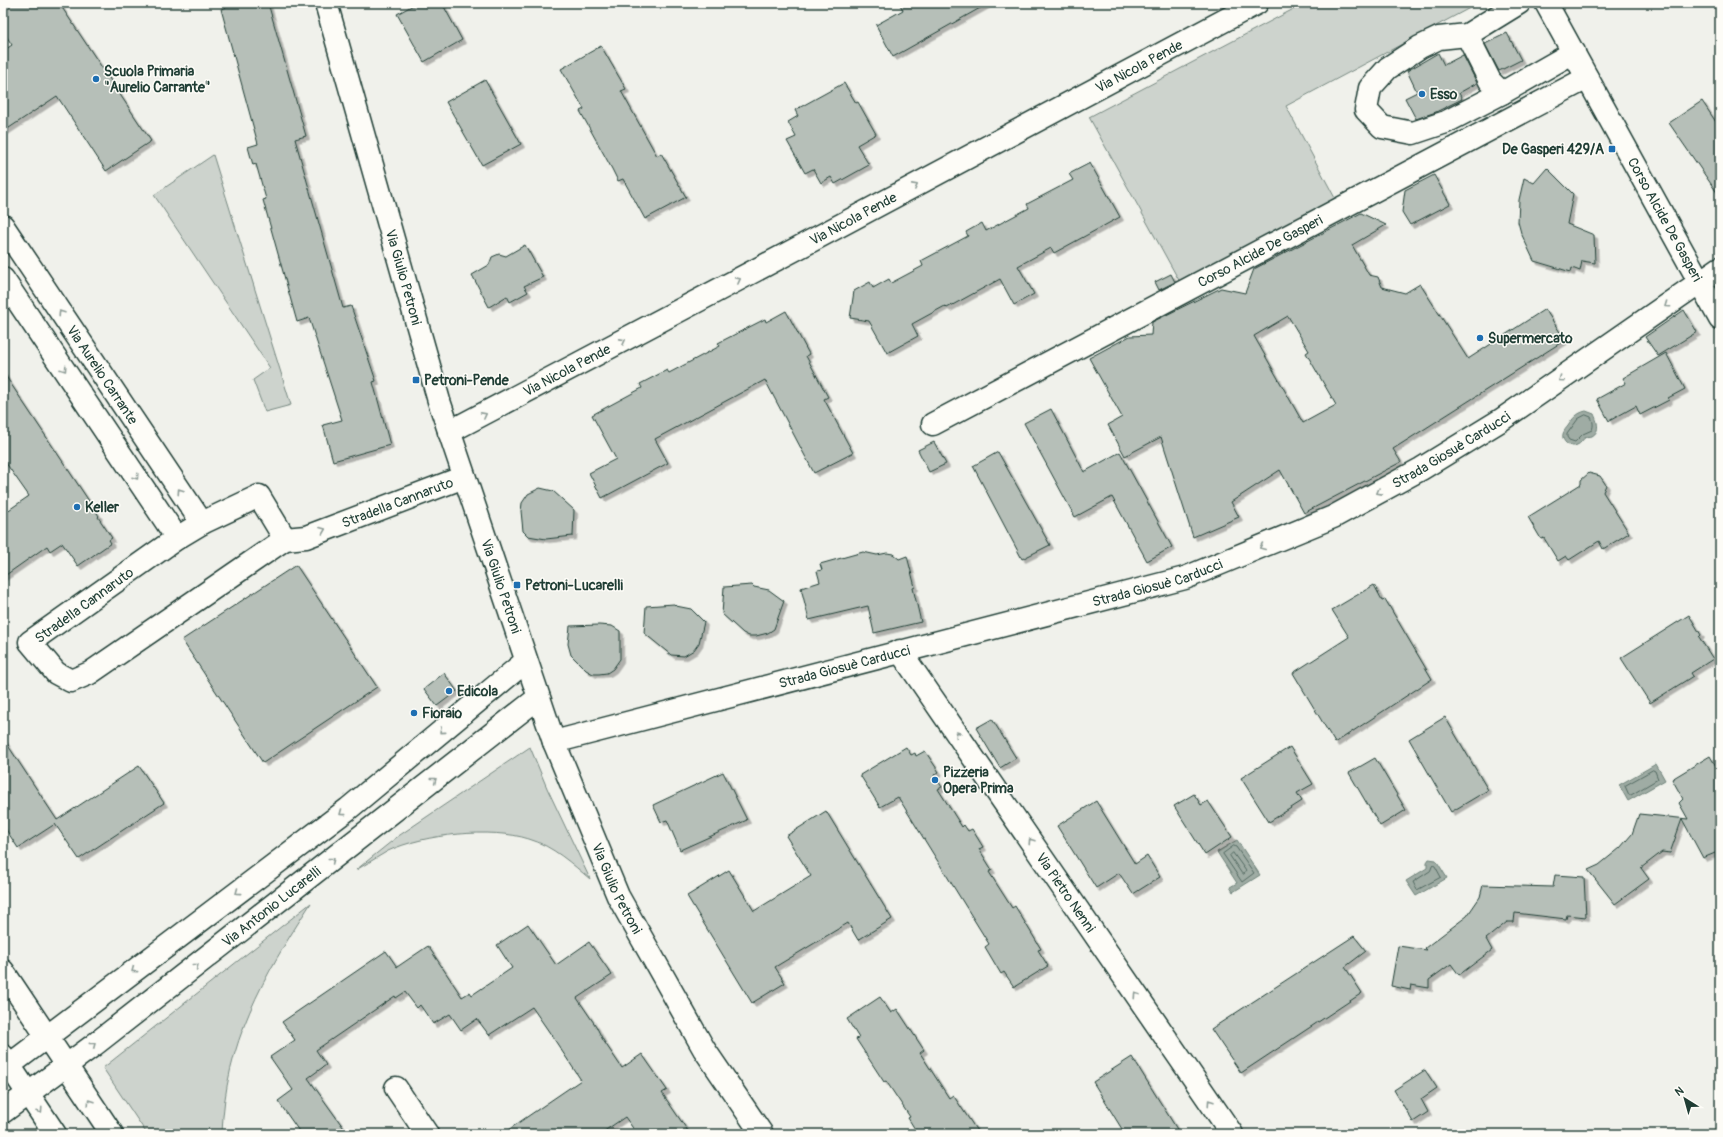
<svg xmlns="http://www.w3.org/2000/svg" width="1723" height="1137" font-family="Pangolin,sans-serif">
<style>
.green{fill:#cdd3cd;stroke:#768880}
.water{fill:#9faca4;stroke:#6c8077}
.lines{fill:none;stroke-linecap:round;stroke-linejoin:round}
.shore{stroke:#526961;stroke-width:1}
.building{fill:#b6bfb8;stroke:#1f3d34;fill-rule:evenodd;filter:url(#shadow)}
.minor-casing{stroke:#1f3d34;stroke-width:25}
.minor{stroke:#fdfcf7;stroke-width:22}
.oneway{stroke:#8e9c96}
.poi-dot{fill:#1f6fb2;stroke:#fdfcf7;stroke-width:1.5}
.labels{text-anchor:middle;stroke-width:3;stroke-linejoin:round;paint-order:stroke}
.street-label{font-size:14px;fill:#1f3d34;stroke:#fdfcf7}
.poi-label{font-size:14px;font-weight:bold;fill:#1f3d34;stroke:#fdfcf7;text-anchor:start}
</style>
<defs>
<filter id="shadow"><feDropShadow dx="3.5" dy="3.5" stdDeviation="0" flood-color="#0004"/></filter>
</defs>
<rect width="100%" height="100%" fill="#f0f1eb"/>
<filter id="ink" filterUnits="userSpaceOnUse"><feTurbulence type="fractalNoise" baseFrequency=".025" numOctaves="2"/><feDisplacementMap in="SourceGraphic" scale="8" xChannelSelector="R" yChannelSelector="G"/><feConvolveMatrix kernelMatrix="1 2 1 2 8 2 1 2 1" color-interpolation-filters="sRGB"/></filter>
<g filter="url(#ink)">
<!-- green -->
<path class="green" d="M 1305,3 L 1479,3 L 1286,106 L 1336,200 L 1181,284 L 1089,117 Z
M 213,155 L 291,405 L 265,412 L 253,380 L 270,368 L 154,195 Z
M 530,747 L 547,788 L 590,879 C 572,864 553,846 529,839 C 492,827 424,834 388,851 C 377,857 367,864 356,870 L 397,837 Z
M 311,903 C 263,977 225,1043 222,1134 L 147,1134 L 103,1068 Z"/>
<!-- water -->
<path class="water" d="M 1586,411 L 1594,414 C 1597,421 1601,431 1592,436 C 1590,437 1588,436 1586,437 C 1582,439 1581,444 1577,445 C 1570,449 1561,441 1563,434 C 1564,431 1566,428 1568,426 C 1573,418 1577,413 1586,411 Z
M 1656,764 L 1665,780 L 1628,801 L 1619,785 Z
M 1237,840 L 1260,875 L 1233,892 L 1230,887 L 1237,883 L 1217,852 Z
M 1429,859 L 1436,860 L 1447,878 L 1416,896 L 1406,881 L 1427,868 L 1427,862 Z"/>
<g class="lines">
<!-- shore -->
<path class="shore" d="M 1586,415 L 1591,417 C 1593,421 1594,425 1592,430 L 1583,434 L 1575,442 L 1569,440 L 1567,437 L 1567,434 L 1578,419 Z
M 1653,770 L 1655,771 L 1658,779 L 1631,795 L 1629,795 L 1625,786 Z
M 1234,846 L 1236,847 L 1254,873 L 1242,882 L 1223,854 Z
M 1233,853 L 1246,871 L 1244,874 L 1242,874 L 1230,856 Z
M 1433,865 L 1435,866 L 1441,877 L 1417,890 L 1413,882 L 1430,871 Z"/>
</g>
<!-- building -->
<path class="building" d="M 3,3 L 59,3 L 151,141 L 106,171 L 57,96 L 3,132 L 3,51 L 12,45 L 3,31 Z
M 241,3 L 268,3 L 306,136 L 295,139 L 343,308 L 351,306 L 376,381 L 373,382 L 390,445 L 333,461 L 323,425 L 342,420 L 309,318 L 297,322 L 263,200 L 266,199 L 256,164 L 253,165 L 248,147 L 258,144 L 221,9 Z
M 417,3 L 442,3 L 462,40 L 424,62 L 397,14 Z
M 899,3 L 989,3 L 893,57 L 876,25 L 903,10 Z
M 1507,33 L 1521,60 L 1499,71 L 1485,44 Z
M 601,46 L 626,89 L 621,91 L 657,156 L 661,153 L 686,197 L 645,219 L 623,179 L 618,181 L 612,169 L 580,111 L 584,109 L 561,69 Z
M 1438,53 L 1444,65 L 1463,55 L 1477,83 L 1459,93 L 1462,99 L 1436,112 L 1416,119 L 1405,98 L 1417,92 L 1407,71 Z
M 485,80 L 521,144 L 482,165 L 446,102 Z
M 844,83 L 856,103 L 858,102 L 876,134 L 857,145 L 869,165 L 835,184 L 831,177 L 821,183 L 813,169 L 805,173 L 787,141 L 796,137 L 788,122 L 798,116 L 795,110 Z
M 1702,101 L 1720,128 L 1720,197 L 1669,123 Z
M 1090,163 L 1120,217 L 1054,253 L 1051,248 L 1018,266 L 1034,294 L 1014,305 L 1000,279 L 947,308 L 945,306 L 912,324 L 918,336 L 887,353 L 869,321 L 850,318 L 854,291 L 870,282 L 873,288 L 889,279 L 891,283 L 923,266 L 921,261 L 968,236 L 966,232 L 982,223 L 986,231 L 1029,208 L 1027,204 L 1073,180 L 1069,174 Z
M 1547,168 L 1573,194 L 1567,224 L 1594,235 L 1595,263 L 1582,261 L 1580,271 L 1572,268 L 1571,272 L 1534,261 L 1521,233 L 1518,222 L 1519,200 L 1524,178 L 1534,183 Z
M 1434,175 L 1450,204 L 1410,225 L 1402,212 L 1405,190 Z
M 1361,213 L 1386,225 L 1352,245 L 1369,275 L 1378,277 L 1382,287 L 1405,293 L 1420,284 L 1468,359 L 1545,309 L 1565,340 L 1393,449 L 1401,462 L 1304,513 L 1280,470 L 1231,502 L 1239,517 L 1193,537 L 1161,437 L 1125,456 L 1108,425 L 1122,417 L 1089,358 L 1130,336 L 1151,335 L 1152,322 L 1221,288 L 1245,293 L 1254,269 ZM 1288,316 L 1309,351 L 1306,353 L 1336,405 L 1303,423 L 1254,336 Z
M 525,245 L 543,277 L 524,286 L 528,292 L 510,302 L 507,296 L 489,307 L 472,275 L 489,265 L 492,257 L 499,254 L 506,256 Z
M 1171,274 L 1175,282 L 1159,290 L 1155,282 Z
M 1684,310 L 1697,332 L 1658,356 L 1645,337 Z
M 786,311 L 809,354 L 806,356 L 828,397 L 824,399 L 853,453 L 814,473 L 765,380 L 655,439 L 668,463 L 602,498 L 589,473 L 616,459 L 592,415 L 642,388 L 640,384 L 667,370 L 669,373 L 720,346 L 718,343 L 765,319 L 766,322 Z
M 1666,353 L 1685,389 L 1668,398 L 1669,400 L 1640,415 L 1636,406 L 1609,421 L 1597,399 L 1626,383 L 1623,378 Z
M 3,372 L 99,516 L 98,517 L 112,538 L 109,540 L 111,543 L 78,566 L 62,543 L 50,551 L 47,546 L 3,577 L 3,514 L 29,496 L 3,459 Z
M 1051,409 L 1084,472 L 1120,452 L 1172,547 L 1147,561 L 1112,497 L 1075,517 L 1024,423 Z
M 934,442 L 946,464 L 929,472 L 918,450 Z
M 998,452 L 1050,545 L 1022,559 L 973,466 Z
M 1589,473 L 1600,476 L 1606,485 L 1603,492 L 1629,533 L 1603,549 L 1599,541 L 1569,560 L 1566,556 L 1558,561 L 1544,538 L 1541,539 L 1528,517 L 1581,484 L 1581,480 Z
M 540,488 L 553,491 L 574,510 L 573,536 L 546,539 L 528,536 L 523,531 L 521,511 L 522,503 L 528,494 Z
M 863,552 L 877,555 L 887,553 L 893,554 L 899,559 L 907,556 L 915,587 L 913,588 L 921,622 L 874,633 L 868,606 L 809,620 L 801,588 L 820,582 L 817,571 L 822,570 L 820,564 Z
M 296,565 L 377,687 L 263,763 L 182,640 Z
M 752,585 L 754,587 L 769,590 L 784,601 L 774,629 L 768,633 L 756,636 L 749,636 L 743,633 L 722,614 L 724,587 Z
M 1374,585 L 1382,600 L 1385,599 L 1432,679 L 1335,743 L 1293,673 L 1349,637 L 1332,610 Z
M 674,604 L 676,606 L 691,609 L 704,622 L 699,643 L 694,650 L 684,656 L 671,655 L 644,633 L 646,606 Z
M 1689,615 L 1701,635 L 1699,637 L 1713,659 L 1691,673 L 1693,676 L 1650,703 L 1621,658 Z
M 599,625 L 612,626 L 620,631 L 620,659 L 613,669 L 607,673 L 599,674 L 593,674 L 586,670 L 571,655 L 568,644 L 570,626 Z
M 444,673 L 457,691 L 437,706 L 424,689 Z
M 1445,717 L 1488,790 L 1451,812 L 1409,739 Z
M 992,719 L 1016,758 L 1000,768 L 976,728 Z
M 3,738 L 57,820 L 139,766 L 164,803 L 79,859 L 55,824 L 18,848 L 3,825 Z
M 906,747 L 911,755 L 915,753 L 916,756 L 925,751 L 939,772 L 934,775 L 942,787 L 938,789 L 962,827 L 964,825 L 968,831 L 972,829 L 983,847 L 979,849 L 992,870 L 989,872 L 1012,908 L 1015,906 L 1041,949 L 1038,950 L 1048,966 L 1014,987 L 1004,972 L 1001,974 L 985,947 L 989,944 L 898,797 L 880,807 L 860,775 Z
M 1290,747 L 1313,784 L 1297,793 L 1302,801 L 1269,822 L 1241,778 Z
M 1710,756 L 1720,773 L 1720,851 L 1703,858 L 1682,819 L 1670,853 L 1662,852 L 1641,868 L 1649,879 L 1615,904 L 1588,870 L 1599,865 L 1620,848 L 1632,834 L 1639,814 L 1688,819 L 1679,803 L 1683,799 L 1672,779 Z
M 1375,758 L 1406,810 L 1380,826 L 1349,773 Z
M 723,772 L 747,820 L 680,850 L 667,820 L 661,822 L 653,805 Z
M 1194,794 L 1201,805 L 1208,801 L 1232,837 L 1205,855 L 1174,806 Z
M 1096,801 L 1135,864 L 1147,856 L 1160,877 L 1133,894 L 1119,873 L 1096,888 L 1057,826 Z
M 826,811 L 892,919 L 858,940 L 848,923 L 775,967 L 785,983 L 752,1003 L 687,896 L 729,870 L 754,911 L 811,876 L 786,836 Z
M 1555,875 L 1584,877 L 1586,917 L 1567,915 L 1566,919 L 1515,913 L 1514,922 L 1507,922 L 1486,939 L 1492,950 L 1459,975 L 1451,964 L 1429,980 L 1429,988 L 1411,985 L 1410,990 L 1391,986 L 1398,946 L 1427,950 L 1425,948 L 1467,916 L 1480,897 L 1483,885 L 1553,887 Z
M 528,924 L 556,965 L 589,942 L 612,975 L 577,998 L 596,1026 L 603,1040 L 622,1068 L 642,1054 L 667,1090 L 662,1093 L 690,1134 L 637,1134 L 625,1117 L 600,1134 L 502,1134 L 581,1080 L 554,1039 L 532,1007 L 489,1035 L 477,1019 L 461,1030 L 450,1014 L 433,1024 L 420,1005 L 417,1008 L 405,992 L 396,998 L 395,996 L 316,1050 L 326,1065 L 308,1078 L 348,1134 L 301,1134 L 278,1101 L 293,1090 L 270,1057 L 295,1040 L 282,1022 L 386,951 L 397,967 L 428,946 L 462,997 L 470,992 L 472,995 L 512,968 L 497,945 Z
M 1354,936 L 1366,951 L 1345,967 L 1362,993 L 1241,1073 L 1211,1029 Z
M 880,997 L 891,1013 L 897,1009 L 924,1050 L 920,1053 L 949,1098 L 953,1095 L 979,1134 L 918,1134 L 908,1118 L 910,1117 L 886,1081 L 884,1082 L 856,1039 L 859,1038 L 847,1019 Z
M 1132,1057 L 1180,1134 L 1125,1134 L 1093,1082 Z
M 1425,1070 L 1437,1088 L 1421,1099 L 1428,1112 L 1413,1122 L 1394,1090 Z"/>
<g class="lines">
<defs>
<g id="minor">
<path id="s1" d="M 326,3 L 439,401 L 554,742 L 618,896 L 704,1049 L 762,1134"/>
<path id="s2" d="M 1546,3 L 1720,319"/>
<path d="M 1467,35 L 1490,81 L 1502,93 L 1574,52"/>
<path d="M 1502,93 L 1446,122 L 1413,133 L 1382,127 L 1366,110 L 1370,88 L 1388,68 L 1420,47 L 1439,38 L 1467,35 L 1519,3"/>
<path id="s3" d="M 3,226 L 202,523"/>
<path d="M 3,279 L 177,538"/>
<path id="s4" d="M 933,424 L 1587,78"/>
<path id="s5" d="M 449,432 L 796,249 L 1257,3"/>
<path id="s6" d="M 285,539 L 259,496 L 202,523 L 177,538 L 30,642 L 56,673 L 71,681 L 90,673 L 285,539 L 306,537 L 464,477"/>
<path id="s7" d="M 900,651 L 1232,1134"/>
<path id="s8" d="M 554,742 L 1185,578 L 1333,517 L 1421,469 L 1501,420 L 1720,268"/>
<path d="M 3,971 L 112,1134"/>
<path d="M 3,1056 L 55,1134"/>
<path d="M 3,1070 L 348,809 L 526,661"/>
<path d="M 396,1088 L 427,1134"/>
<path id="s9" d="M 3,1112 L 94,1045 L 538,698"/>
</g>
</defs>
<!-- minor casing -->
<use href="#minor" class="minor-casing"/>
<!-- minor -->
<use href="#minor" class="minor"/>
</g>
<!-- one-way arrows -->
<defs><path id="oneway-chevron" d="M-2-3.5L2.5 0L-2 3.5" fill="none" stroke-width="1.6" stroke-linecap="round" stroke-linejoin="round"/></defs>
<g class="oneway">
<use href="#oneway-chevron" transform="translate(915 186) rotate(-28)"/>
<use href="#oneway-chevron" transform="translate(738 280) rotate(-28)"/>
<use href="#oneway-chevron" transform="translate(1667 305) rotate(145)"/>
<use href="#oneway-chevron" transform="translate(61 313) rotate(-124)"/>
<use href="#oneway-chevron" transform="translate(623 341) rotate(-28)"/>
<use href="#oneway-chevron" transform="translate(64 369) rotate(56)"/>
<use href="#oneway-chevron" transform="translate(1561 379) rotate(145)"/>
<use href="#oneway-chevron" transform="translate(484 415) rotate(-28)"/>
<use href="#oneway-chevron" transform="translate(136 477) rotate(56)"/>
<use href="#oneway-chevron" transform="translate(180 491) rotate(-124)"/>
<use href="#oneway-chevron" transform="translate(1379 492) rotate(151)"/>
<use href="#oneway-chevron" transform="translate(323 530) rotate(-21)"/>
<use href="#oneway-chevron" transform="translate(1262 547) rotate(157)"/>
<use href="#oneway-chevron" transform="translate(442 731) rotate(140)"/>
<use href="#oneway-chevron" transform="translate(958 734) rotate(-124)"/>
<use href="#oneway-chevron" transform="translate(434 780) rotate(-38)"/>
<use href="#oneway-chevron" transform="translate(342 813) rotate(143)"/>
<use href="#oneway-chevron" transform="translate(1031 841) rotate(-124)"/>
<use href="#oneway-chevron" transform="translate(332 860) rotate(-38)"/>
<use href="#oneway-chevron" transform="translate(238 892) rotate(143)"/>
<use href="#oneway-chevron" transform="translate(196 966) rotate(-38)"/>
<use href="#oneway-chevron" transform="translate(134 970) rotate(143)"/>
<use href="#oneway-chevron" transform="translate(1136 995) rotate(-124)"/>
<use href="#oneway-chevron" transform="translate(93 1045) rotate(-37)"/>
<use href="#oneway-chevron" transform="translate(90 1102) rotate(-124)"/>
<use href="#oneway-chevron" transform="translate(1210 1102) rotate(-124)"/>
<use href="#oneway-chevron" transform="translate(40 1111) rotate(56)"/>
</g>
</g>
<!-- markers -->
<g class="poi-dot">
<circle cx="96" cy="79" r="4"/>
<circle cx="1422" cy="94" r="4"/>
<rect x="1608" y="145" width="8" height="8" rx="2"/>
<circle cx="1480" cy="338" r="4"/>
<rect x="412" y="376" width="8" height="8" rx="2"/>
<circle cx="77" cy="507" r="4"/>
<rect x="513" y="581" width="8" height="8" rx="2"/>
<circle cx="449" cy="691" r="4"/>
<circle cx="414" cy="713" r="4"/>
<circle cx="935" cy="780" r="4"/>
</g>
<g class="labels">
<!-- street labels -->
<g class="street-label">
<text dy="5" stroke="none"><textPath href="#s5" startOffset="781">Via Nicola Pende</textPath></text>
<text dy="5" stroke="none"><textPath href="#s5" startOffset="457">Via Nicola Pende</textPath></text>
<text dy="5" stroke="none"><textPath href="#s2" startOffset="247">Corso Alcide De Gasperi</textPath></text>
<text dy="5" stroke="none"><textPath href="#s4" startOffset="370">Corso Alcide De Gasperi</textPath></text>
<text dy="5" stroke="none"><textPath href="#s1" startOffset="285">Via Giulio Petroni</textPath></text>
<text dy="5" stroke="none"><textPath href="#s5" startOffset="133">Via Nicola Pende</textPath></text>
<text dy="5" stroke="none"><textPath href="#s3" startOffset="179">Via Aurelio Carrante</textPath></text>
<text dy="5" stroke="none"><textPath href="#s8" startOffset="948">Strada Giosuè Carducci</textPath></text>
<text dy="5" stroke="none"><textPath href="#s6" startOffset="756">Stradella Cannaruto</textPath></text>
<text dy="5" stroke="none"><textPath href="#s8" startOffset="624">Strada Giosuè Carducci</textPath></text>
<text dy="5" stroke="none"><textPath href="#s1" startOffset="609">Via Giulio Petroni</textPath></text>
<text transform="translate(84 605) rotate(-36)" y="5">Stradella Cannaruto</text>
<text dy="5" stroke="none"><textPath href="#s8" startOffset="300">Strada Giosuè Carducci</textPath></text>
<text dy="5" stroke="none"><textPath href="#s1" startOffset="933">Via Giulio Petroni</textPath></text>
<text dy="5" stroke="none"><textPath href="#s7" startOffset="293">Via Pietro Nenni</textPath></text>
<text dy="5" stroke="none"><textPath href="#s9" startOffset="338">Via Antonio Lucarelli</textPath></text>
</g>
<!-- poi labels -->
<g class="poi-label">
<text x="104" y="76">Scuola Primaria<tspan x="104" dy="16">"Aurelio Carrante"</tspan></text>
<text x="1430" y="99">Esso</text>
<text x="1604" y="154" text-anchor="end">De Gasperi 429/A</text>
<text x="1488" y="343">Supermercato</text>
<text x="424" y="385">Petroni-Pende</text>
<text x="85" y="512">Keller</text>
<text x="525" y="590">Petroni-Lucarelli</text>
<text x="457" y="696">Edicola</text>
<text x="422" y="718">Fioraio</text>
<text x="943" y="777">Pizzeria<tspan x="943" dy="16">Opera Prima</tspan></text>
</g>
</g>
<!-- margin -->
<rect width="1723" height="1137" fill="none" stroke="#fdfcf7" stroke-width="16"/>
<rect x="8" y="8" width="1707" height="1121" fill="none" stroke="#1f3d34" stroke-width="1.5" filter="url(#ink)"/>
<!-- north arrow -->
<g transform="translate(1685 1099) rotate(323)" stroke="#fdfcf7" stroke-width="3" paint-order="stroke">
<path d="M0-3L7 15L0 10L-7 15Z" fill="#1f3d34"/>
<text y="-6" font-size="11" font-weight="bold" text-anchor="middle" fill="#1f3d34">N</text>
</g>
</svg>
